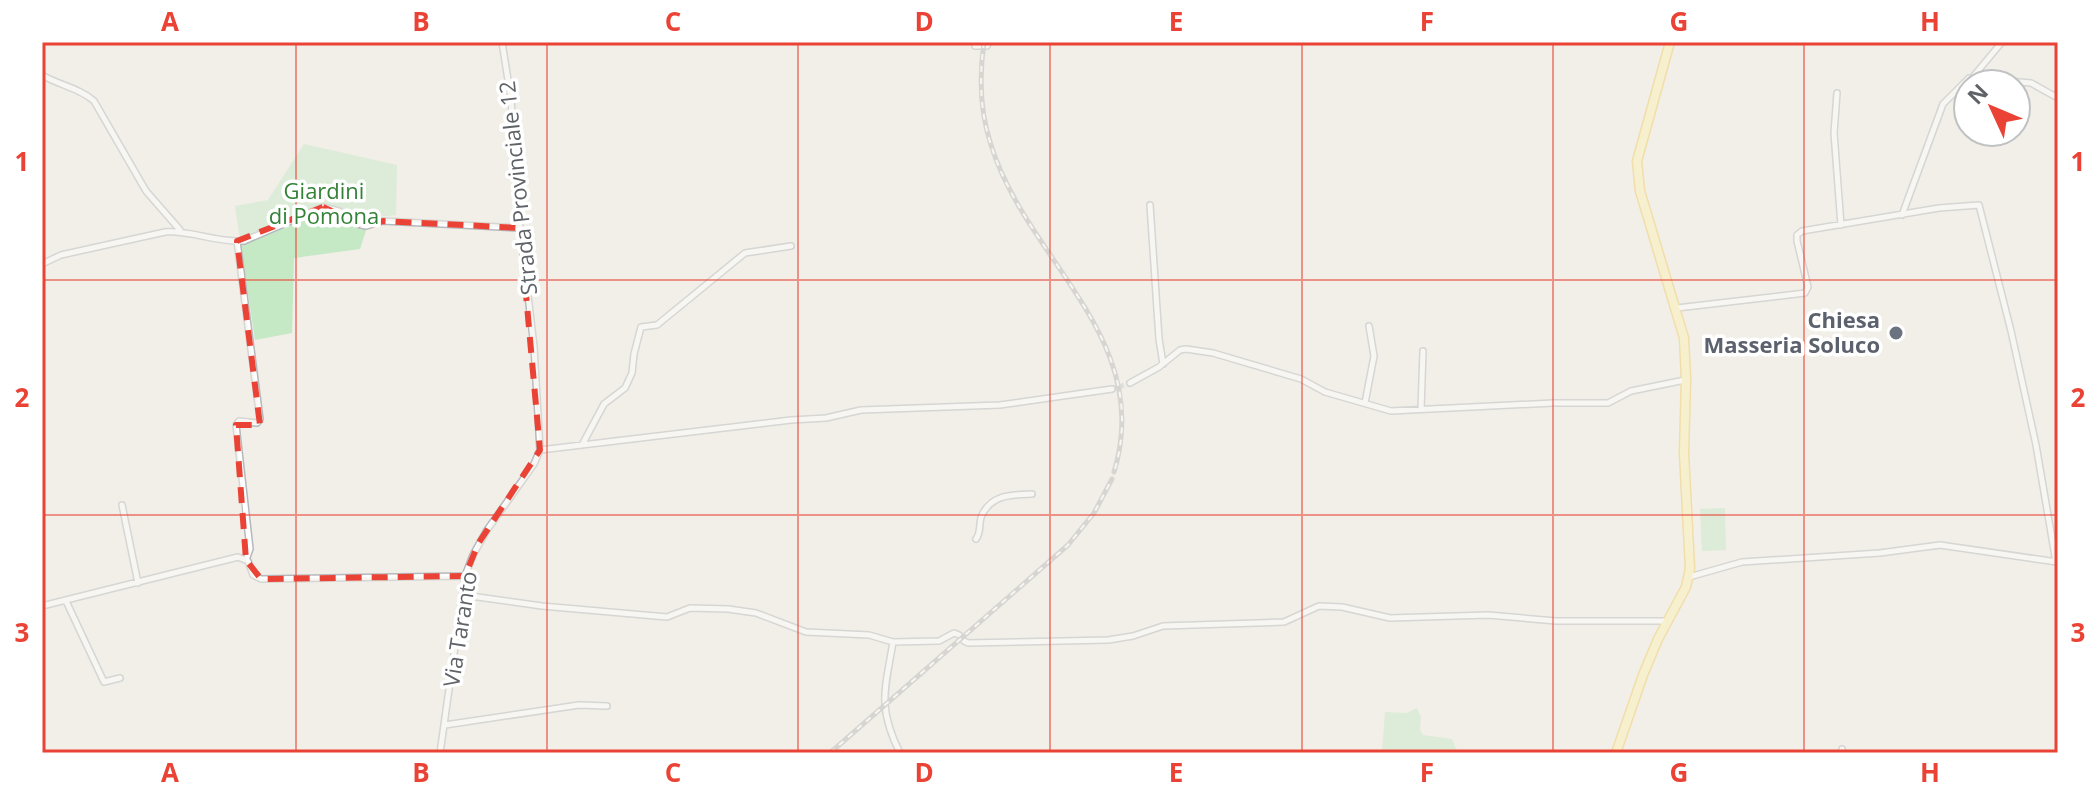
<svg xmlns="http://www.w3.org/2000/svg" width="2100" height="795" font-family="'Open Sans',sans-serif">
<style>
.green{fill:#c5e8c5}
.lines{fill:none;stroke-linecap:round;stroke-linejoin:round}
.minor-tunnel{stroke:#ccccc8;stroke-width:5;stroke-dasharray:5 2.5;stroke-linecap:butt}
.minor-casing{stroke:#b5b8bc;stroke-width:8}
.major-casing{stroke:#f2c960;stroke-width:11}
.minor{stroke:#fff;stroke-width:5}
.major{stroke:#fff2af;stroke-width:8}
.rail-casing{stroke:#b6b7b8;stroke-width:5}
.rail{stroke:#fff;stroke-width:2;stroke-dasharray:6;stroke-linecap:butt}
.marked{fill:none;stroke:#ea4335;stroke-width:6;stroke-dasharray:16 10;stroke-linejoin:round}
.grid{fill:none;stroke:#ea4335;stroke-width:2;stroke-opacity:0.55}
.worship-dot{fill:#6b7280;stroke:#fff;stroke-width:3}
.labels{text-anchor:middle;stroke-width:7;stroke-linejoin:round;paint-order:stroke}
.street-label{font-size:22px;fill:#5f6368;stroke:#fff}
.park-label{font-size:22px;fill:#348238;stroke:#fff}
.worship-label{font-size:22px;font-weight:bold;fill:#5b616d;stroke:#fff;text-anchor:end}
.neatline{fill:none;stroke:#ea4335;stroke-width:3}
.grid-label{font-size:26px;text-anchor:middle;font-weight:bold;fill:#ea4335}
</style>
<rect width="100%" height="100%" fill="#f1efe8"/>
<!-- green -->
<path class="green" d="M 304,144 L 397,165 L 396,215 L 370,218 L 360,249 L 294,258 L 292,333 L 255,340 L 235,206 L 268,200 Z
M 1725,508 L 1726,550 L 1702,551 L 1700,509 Z
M 1417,708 L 1421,717 L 1420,730 L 1423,735 L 1452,739 L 1458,753 L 1382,753 L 1385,712 L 1407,713 Z"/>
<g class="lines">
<!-- minor-tunnel -->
<path class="minor-tunnel" d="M 1112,389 L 1130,383"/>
<defs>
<path id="minor" d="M 975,46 L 987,46 L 989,42
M 42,75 C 58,85 80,88 94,101 L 146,191 L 180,230
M 1972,78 L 2031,83 L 2058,98
M 1837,93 L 1834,133 L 1841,225
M 1150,205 L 1159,339 L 1163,364
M 1902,215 L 1943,104 L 1969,78 L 1972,78 L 2002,42
M 237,241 L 260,419 L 257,423 L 239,421 L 236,425 L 250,549 L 246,560
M 42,264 L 61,255 L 165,232 C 191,230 217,243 244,241 L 323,207 L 339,211 L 357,224 L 366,226 L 383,221 L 520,228
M 1677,308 L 1805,293 L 1808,287 L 1797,241 L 1797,235 L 1802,231 L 1939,208 L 1979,205 L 2011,331 L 2036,445 L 2056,562
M 1130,383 L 1159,367 L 1180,350 L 1186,349 L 1213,353 L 1301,379 L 1325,392 L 1391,411 L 1553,403 L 1608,403 L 1631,391 L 1685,380
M 1365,403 L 1374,356 L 1369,326
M 1421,409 L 1423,351
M 582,445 L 604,404 L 625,388 L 632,373 L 634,354 L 641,327 L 657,325 L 745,253 L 791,246
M 540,450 L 791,420 L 826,418 L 861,410 L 1000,405 L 1112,389
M 122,505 L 138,583
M 976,539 C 982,531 978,523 982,515 C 992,494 1012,495 1032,494
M 1689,577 L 1742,562 L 1880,553 L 1940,545 L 2057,562
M 463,595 L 542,606 L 667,617 L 690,608 L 728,609 L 756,613 L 806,632 L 869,635 L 893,642 L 939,641 L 954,633 L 959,635
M 66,601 L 104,682 L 120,678
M 42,606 L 238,557 L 248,561 L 253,575 L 261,579 L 465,576
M 964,641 L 968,643 L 1108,640 L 1133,636 L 1163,626 L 1284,622 L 1319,606 L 1342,607 L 1390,618 L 1488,615 L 1556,621 L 1668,621
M 893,642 C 885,690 877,707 900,753
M 445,725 L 579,705 L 607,706
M 440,753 L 465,576 L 473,555 L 487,530 L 534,464 L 540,450 L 534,346 L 520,228 L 511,99 L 502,42
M 1842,753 L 1842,749"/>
<path id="major" d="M 1616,753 L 1643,675 L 1658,639 L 1686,587 L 1690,568 L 1684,453 L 1686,379 L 1684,338 L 1640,191 L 1637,161 L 1670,42"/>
</defs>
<!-- minor casing -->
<use href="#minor" class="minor-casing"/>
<!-- major casing -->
<use href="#major" class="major-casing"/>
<!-- minor -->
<use href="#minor" class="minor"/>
<!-- major -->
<use href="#major" class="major"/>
<defs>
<path id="rail" d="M 984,42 C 979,77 980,112 991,145 C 1027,261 1155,338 1114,472
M 830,753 L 1068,545 L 1094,513 L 1112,479"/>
</defs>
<!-- rail casing -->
<use href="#rail" class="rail-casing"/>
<!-- rail -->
<use href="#rail" class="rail"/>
</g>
<!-- marked area -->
<path d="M0 0H2100V795H0ZM 323,207 L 366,227 L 383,221 L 520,228 L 540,450 L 478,544 L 465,576 L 261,579 L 246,560 L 236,425 L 260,425 L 237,241 Z" fill="#f1efe8" fill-opacity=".55" fill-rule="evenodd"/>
<path class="marked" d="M 323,207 L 366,227 L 383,221 L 520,228 L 540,450 L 478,544 L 465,576 L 261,579 L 246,560 L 236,425 L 260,425 L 237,241 Z"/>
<!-- grid -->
<path class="grid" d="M 296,42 L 296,753M 547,42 L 547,753M 798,42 L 798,753M 1050,42 L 1050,753M 1302,42 L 1302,753M 1553,42 L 1553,753M 1804,42 L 1804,753M 42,280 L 2058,280M 42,515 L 2058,515"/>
<!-- markers -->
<circle class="worship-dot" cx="1896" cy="333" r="8"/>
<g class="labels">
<!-- street labels -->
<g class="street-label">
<text transform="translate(518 188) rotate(-96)" y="8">Strada Provinciale 12</text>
<text transform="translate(460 629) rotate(-81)" y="8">Via Taranto</text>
</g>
<!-- park labels -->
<g class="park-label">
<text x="324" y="199">Giardini<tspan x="324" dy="25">di Pomona</tspan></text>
</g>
<!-- worship labels -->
<g class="worship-label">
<text x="1880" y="328">Chiesa<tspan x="1880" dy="25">Masseria Soluco</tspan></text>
</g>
</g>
<!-- border -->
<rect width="2100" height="795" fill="none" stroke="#ffffff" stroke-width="88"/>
<!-- north arrow -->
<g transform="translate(1992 108) rotate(314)"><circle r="38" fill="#ffffff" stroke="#bfc1c3" stroke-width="2"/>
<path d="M0-6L14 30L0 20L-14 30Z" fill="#ea4335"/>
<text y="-12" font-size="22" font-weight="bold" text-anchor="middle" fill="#5f6368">N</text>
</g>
<rect x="44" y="44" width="2012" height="707" class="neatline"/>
<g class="grid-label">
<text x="170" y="31">A</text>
<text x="421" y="31">B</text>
<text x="673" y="31">C</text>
<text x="924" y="31">D</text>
<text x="1176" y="31">E</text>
<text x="1427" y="31">F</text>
<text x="1679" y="31">G</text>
<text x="1930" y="31">H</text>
<text x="22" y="171">1</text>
<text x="2078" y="171">1</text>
<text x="22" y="407">2</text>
<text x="2078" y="407">2</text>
<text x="22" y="642">3</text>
<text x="2078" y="642">3</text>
<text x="170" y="782">A</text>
<text x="421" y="782">B</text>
<text x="673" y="782">C</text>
<text x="924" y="782">D</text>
<text x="1176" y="782">E</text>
<text x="1427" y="782">F</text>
<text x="1679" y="782">G</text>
<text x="1930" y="782">H</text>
</g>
</svg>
